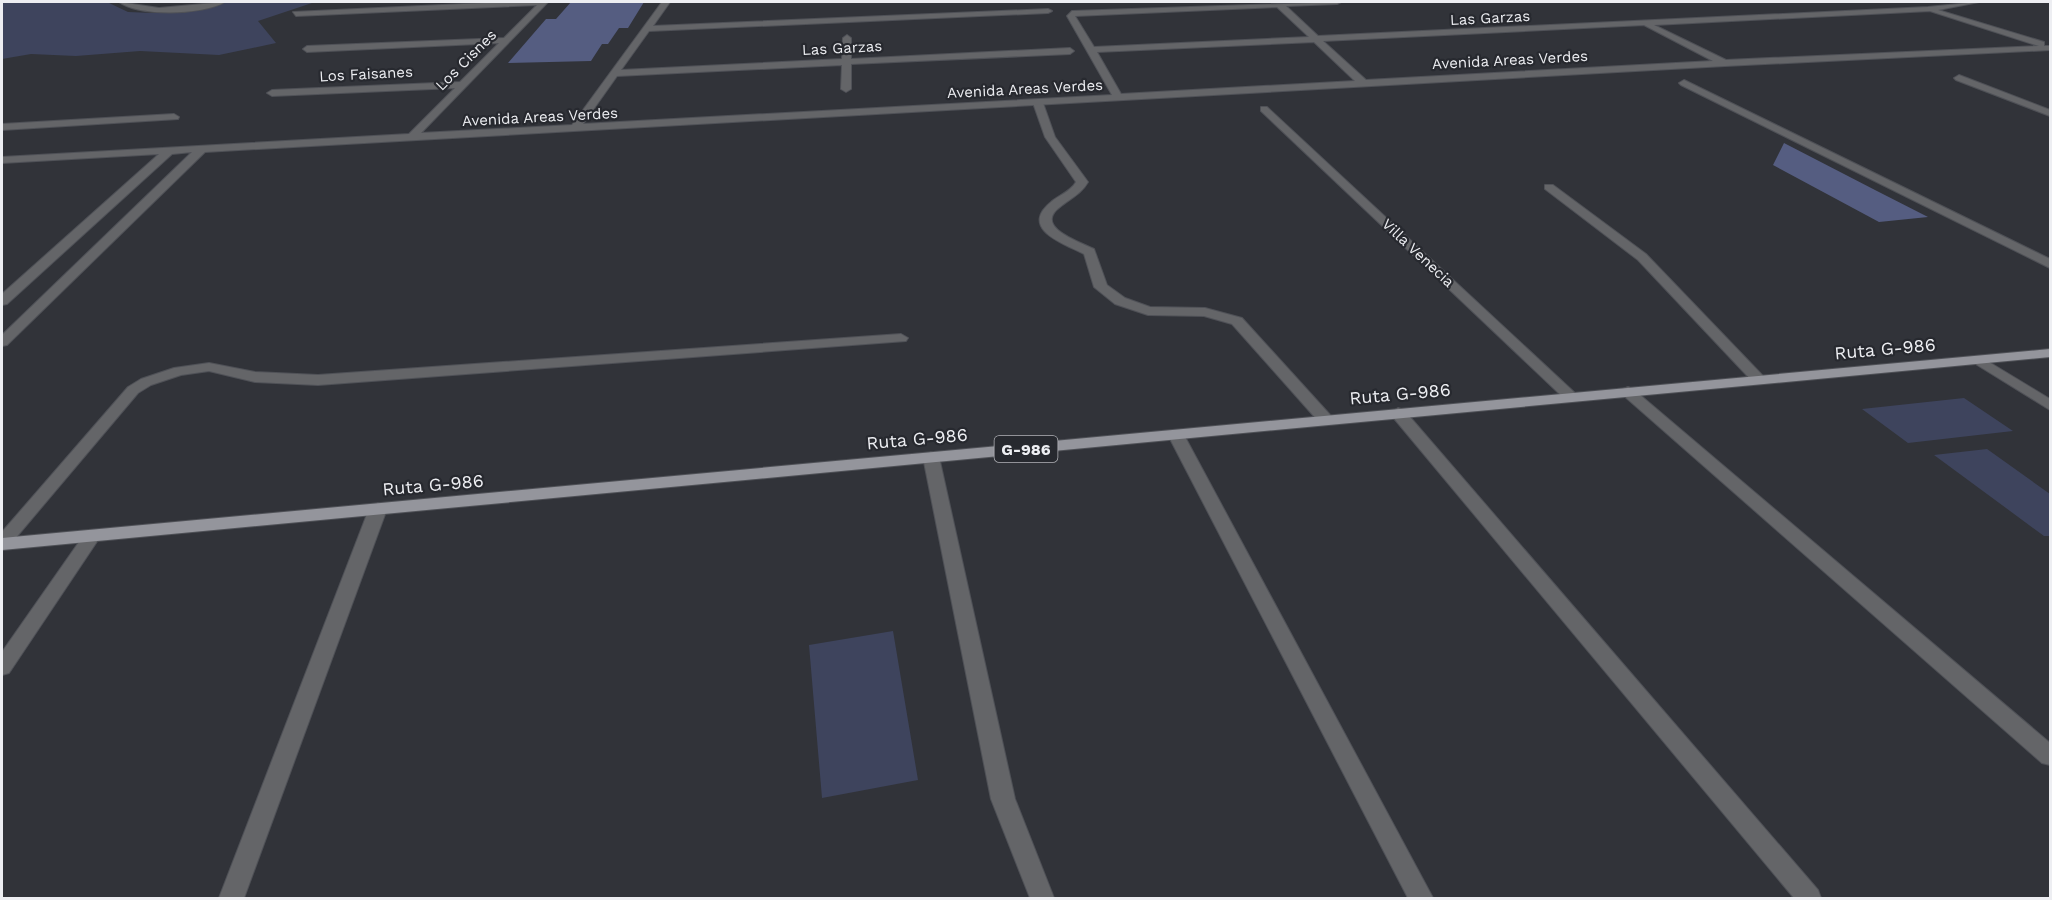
<svg xmlns="http://www.w3.org/2000/svg" width="2052" height="900" font-family="'Work Sans',sans-serif">
<style>
.green{fill:#3e445d}
.building{fill:#555d81}
.lines{fill:none;stroke-linecap:round;stroke-linejoin:round}
.service-casing{stroke:#4f5157;stroke-width:2}
.minor-casing{stroke:#4f5157;stroke-width:2}
.primary-casing{stroke:#4f5157;stroke-width:2}
.service{fill:#646568;fill-rule:evenodd}
.minor{fill:#646568;fill-rule:evenodd}
.primary{fill:#94959c;fill-rule:evenodd}
.labels{text-anchor:middle;stroke-width:4.5;stroke-linejoin:round;paint-order:stroke}
.far-street-label{font-size:15px;fill:#edeef2;stroke:#27292f}
.shield{fill:#27292f;stroke:#b2b3b8;stroke-width:1.5}
.shield-label{font-size:16px;font-weight:bold;fill:#edeef2}
.street-label{font-size:18px;fill:#edeef2;stroke:#27292f}
</style>
<rect width="100%" height="100%" fill="#313339"/>
<!-- green -->
<path class="green" d="M 2,2 L 107,2 L 128,12 L 153,13 L 186,11 L 228,2 L 315,2 L 258,21 L 276,43 L 219,55 L 140,51 L 76,56 L 31,54 L 2,59 Z
M 1964,398 L 2013,431 L 1908,443 L 1862,409 Z
M 1987,449 L 2050,494 L 2050,536 L 2044,536 L 1934,455 Z
M 893,631 L 918,780 L 822,798 L 809,645 Z"/>
<!-- building -->
<path class="building" d="M 571,2 L 644,2 L 628,28 L 619,28 L 608,44 L 602,44 L 591,61 L 508,63 L 546,19 L 556,19 Z
M 1784,143 L 1875,190 L 1928,217 L 1879,222 L 1773,165 Z"/>
<g class="lines">
<defs>
<path id="service" d="M 1038,100 L 1043,103 L 1055,137 L 1088,182 C 1081,194 1071,198 1060,207 C 1033,227 1080,242 1094,249 L 1107,285 L 1125,298 L 1150,307 L 1205,308 L 1242,318 L 1332,417 L 1334,420 L 1332,423 L 1320,423 L 1232,324 L 1204,316 L 1148,315 L 1115,304 L 1094,287 L 1084,254 C 1065,244 1018,229 1051,202 C 1059,195 1070,192 1076,182 L 1045,137 L 1033,103 Z
M 1545,185 L 1553,185 L 1646,254 L 1764,377 L 1767,380 L 1764,383 L 1754,383 L 1638,260 L 1545,189 Z
M 901,334 L 908,338 L 906,341 L 318,385 L 255,382 L 209,371 L 181,375 L 151,385 L 138,393 L 8,547 L 2,549 L 2,532 L 128,387 L 141,379 L 174,368 L 209,363 L 255,372 L 318,375 Z
M 931,452 L 939,457 L 1015,799 L 1054,898 L 1030,898 L 991,799 L 923,457 Z"/>
<path id="minor" d="M 119,2 L 159,8 L 225,2 C 203,15 140,17 119,2 Z
M 506,2 L 548,2 L 421,133 L 572,125 L 662,2 L 670,2 L 653,26 L 1048,9 L 1052,11 L 1048,13 L 649,31 L 621,70 L 842,59 L 843,38 L 847,35 L 851,38 L 851,59 L 1070,48 L 1074,51 L 1070,54 L 851,64 L 851,89 L 846,92 L 841,89 L 842,65 L 617,76 L 583,124 L 1112,95 L 1067,16 L 1072,11 L 1341,2 L 1337,4 L 1286,6 L 1318,36 L 1928,7 L 1979,2 L 1938,10 L 2044,42 L 2044,46 L 2050,46 L 2050,50 L 1725,66 L 205,152 L 7,345 L 2,346 L 2,335 L 192,152 L 172,154 L 7,304 L 2,305 L 2,294 L 159,154 L 2,163 L 2,157 L 409,134 L 455,88 L 272,96 L 267,93 L 272,90 L 460,82 L 499,43 L 307,52 L 303,49 L 307,46 L 504,38 L 537,5 L 296,16 L 293,12 ZM 1277,7 L 1309,37 L 1094,47 L 1075,16 ZM 1930,11 L 2039,46 L 1726,60 L 1654,25 ZM 1644,25 L 1713,61 L 1366,80 L 1323,41 ZM 1314,42 L 1355,81 L 1121,94 L 1097,52 Z
M 1959,75 L 2050,110 L 2050,116 L 1956,80 L 1954,78 Z
M 1684,80 L 2050,259 L 2050,268 L 1681,85 L 1679,83 Z
M 1261,107 L 1267,107 L 1576,394 L 1579,397 L 1576,400 L 1566,400 L 1261,111 Z
M 174,114 L 179,117 L 178,119 L 2,130 L 2,124 Z
M 1979,356 L 2050,399 L 2050,410 L 1974,363 L 1972,360 Z
M 1628,387 L 1633,389 L 2050,743 L 2050,765 L 2042,763 L 1623,395 L 1620,392 L 1623,389 Z
M 1398,408 L 1404,410 L 1818,890 L 1821,898 L 1794,898 L 1392,416 L 1390,413 Z
M 1176,430 L 1184,435 L 1433,898 L 1408,898 L 1168,435 Z
M 378,503 L 387,509 L 244,898 L 219,898 L 369,509 Z
M 92,530 L 98,532 L 101,536 L 98,540 L 9,673 L 2,675 L 2,652 L 86,532 Z"/>
<path id="primary" d="M 2050,349 L 2050,357 L 2,550 L 2,538 Z"/>
</defs>
<!-- service casing -->
<use href="#service" class="service-casing"/>
<!-- minor casing -->
<use href="#minor" class="minor-casing"/>
<!-- primary casing -->
<use href="#primary" class="primary-casing"/>
<!-- service -->
<use href="#service" class="service"/>
<!-- minor -->
<use href="#minor" class="minor"/>
<!-- primary -->
<use href="#primary" class="primary"/>
</g>
<g class="labels">
<!-- far-street labels -->
<g class="far-street-label">
<text transform="translate(1490 18) rotate(-3)" y="5">Las Garzas</text>
<text transform="translate(842 48) rotate(-3)" y="5">Las Garzas</text>
<text transform="translate(466 60) rotate(-45)" y="5">Los Cisnes</text>
<text transform="translate(1510 60) rotate(-3)" y="5">Avenida Areas Verdes</text>
<text transform="translate(366 74) rotate(-3)" y="5">Los Faisanes</text>
<text transform="translate(1025 89) rotate(-3)" y="5">Avenida Areas Verdes</text>
<text transform="translate(540 117) rotate(-3)" y="5">Avenida Areas Verdes</text>
<text transform="translate(1418 253) rotate(43)" y="5">Villa Venecia</text>
</g>
<!-- shield labels -->
<rect class="shield" x="994.5" y="436" width="63" height="26" rx="4.5"/>
<g class="shield-label">
<text x="1026" y="455">G-986</text>
</g>
<!-- street labels -->
<g class="street-label">
<text transform="translate(1885 349) rotate(-5)" y="6">Ruta G-986</text>
<text transform="translate(1400 394) rotate(-5)" y="6">Ruta G-986</text>
<text transform="translate(917 439) rotate(-5)" y="6">Ruta G-986</text>
<text transform="translate(433 485) rotate(-5)" y="6">Ruta G-986</text>
</g>
</g>
<!-- border -->
<rect width="2052" height="900" fill="none" stroke="#edeef2" stroke-width="6"/>
</svg>
